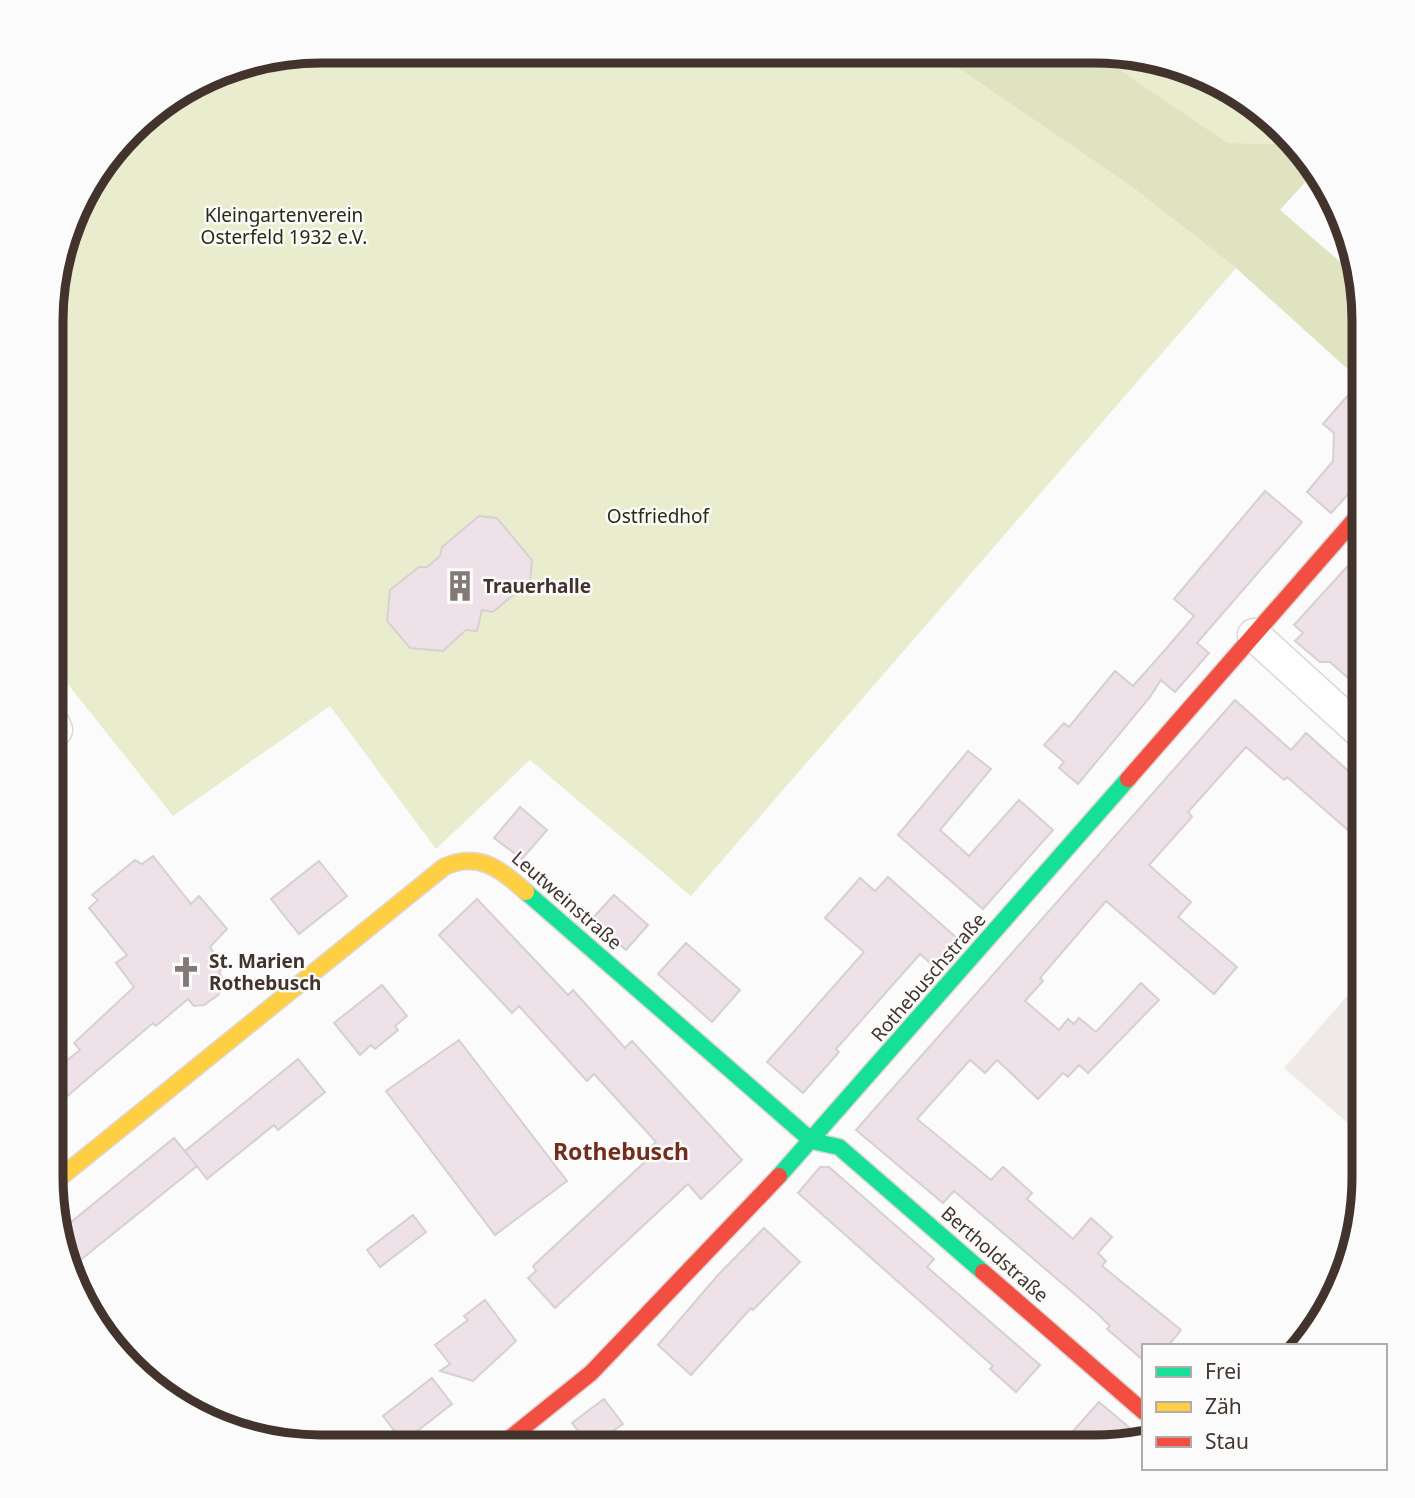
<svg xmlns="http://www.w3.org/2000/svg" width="1415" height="1498" font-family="'Noto Sans',sans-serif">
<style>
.built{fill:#efeae7}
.green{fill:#eaedcd}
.forest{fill:#e0e3c0}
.building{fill:#eee1e8;stroke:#d6d0d3;stroke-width:2}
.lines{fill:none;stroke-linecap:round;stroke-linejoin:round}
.street-casing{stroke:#ded7d4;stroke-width:35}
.fast-casing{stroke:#ded7d4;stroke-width:19}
.slow-casing{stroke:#ded7d4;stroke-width:19}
.jam-casing{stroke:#ded7d4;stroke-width:19}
.street{stroke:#fefefe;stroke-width:32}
.fast{stroke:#16e098;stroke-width:16}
.slow{stroke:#ffcf43;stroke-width:16}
.jam{stroke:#f24e42;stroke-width:16}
.labels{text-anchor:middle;stroke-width:5;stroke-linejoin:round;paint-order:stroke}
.park-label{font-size:19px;fill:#2a2c0f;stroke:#fbfbfb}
.poi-label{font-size:19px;font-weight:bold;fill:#42342d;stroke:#fbfbfb;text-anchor:start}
.street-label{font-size:19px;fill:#42342d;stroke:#fbfbfb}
.quarter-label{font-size:23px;font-weight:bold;fill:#712e1c;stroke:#fbfbfb}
.rim{fill:none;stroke:#42342d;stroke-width:9}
</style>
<rect width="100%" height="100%" fill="#fbfbfb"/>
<!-- built -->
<path class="built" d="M 1364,977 L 1364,1137 L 1284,1068 Z"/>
<!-- green -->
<path class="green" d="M 321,51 L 935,52 L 1132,187 L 1236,268 L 691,896 L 530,760 L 436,849 L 330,706 L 173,816 L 54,667 L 56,269 L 87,185 L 143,118 L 234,65 Z
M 1095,53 L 1129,53 L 1230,87 L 1287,141 L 1285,144 L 1228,143 Z"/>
<!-- forest -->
<path class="forest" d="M 935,52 L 1095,53 L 1228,143 L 1285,144 L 1287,141 L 1317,169 L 1280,210 L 1359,278 L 1364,304 L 1364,384 L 1236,268 L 1132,187 Z"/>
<!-- building -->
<path class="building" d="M 1350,393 L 1364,405 L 1364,477 L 1331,513 L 1307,492 L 1333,461 L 1334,433 L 1323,424 Z
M 1265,491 L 1302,522 L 1197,643 L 1209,653 L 1175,692 L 1161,680 L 1150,697 L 1078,784 L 1059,768 L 1064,762 L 1044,745 L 1064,723 L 1069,727 L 1115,671 L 1133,686 L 1165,650 L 1194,616 L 1174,599 Z
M 479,516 L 497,518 L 532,560 L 530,581 L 493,612 L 482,610 L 477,631 L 466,630 L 443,651 L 410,648 L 387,621 L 390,590 L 419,567 L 427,567 L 440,556 L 442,547 Z
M 1364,548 L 1364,692 L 1330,662 L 1320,662 L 1295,641 L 1303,633 L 1294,625 Z
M 1235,700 L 1291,750 L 1306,733 L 1364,785 L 1364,844 L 1287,777 L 1284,780 L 1246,747 L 1188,812 L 1192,817 L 1149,865 L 1191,902 L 1178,917 L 1237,967 L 1214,994 L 1106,901 L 1040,978 L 1043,981 L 1025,1001 L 1059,1030 L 1068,1019 L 1074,1024 L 1079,1018 L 1096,1032 L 1141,983 L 1159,1000 L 1088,1073 L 1079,1065 L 1068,1077 L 1063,1073 L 1038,1099 L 997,1060 L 985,1073 L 970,1060 L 917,1119 L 991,1180 L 1003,1167 L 1032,1193 L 1027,1199 L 1073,1239 L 1091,1218 L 1112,1237 L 1098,1253 L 1106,1261 L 1102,1266 L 1181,1330 L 1168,1346 L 1144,1346 L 1144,1361 L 1107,1329 L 1110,1326 L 1098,1314 L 954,1191 L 943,1203 L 856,1130 Z
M 968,751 L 991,769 L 940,830 L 969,856 L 1019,800 L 1053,830 L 983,909 L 898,835 Z
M 520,807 L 547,830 L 522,859 L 494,838 Z
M 153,856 L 191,904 L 199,896 L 227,929 L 210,947 L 224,967 L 219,972 L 225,983 L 218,995 L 204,1005 L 194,1006 L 188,999 L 156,1026 L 153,1023 L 52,1109 L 52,1072 L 80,1050 L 74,1043 L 134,987 L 116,963 L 127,955 L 89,908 L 98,900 L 92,895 L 135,860 L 142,864 Z
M 319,861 L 347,896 L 299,934 L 271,899 Z
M 888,877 L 959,940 L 935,967 L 920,954 L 836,1049 L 839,1052 L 803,1093 L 767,1062 L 864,952 L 825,918 L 860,878 L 875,891 Z
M 614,895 L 648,925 L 626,950 L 592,919 Z
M 477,899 L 568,995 L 573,990 L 625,1048 L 632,1041 L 742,1160 L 701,1199 L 688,1184 L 555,1308 L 528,1278 L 536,1271 L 533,1266 L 649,1158 L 645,1152 L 656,1142 L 594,1074 L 587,1081 L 519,1006 L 512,1013 L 439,935 Z
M 686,943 L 740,990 L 712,1022 L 658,974 Z
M 382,985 L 407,1016 L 395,1026 L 398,1030 L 375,1049 L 371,1045 L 360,1055 L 334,1023 Z
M 459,1040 L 567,1181 L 495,1235 L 386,1091 Z
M 298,1059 L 325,1092 L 278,1130 L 274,1125 L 207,1179 L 185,1151 Z
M 174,1138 L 197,1166 L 68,1270 L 59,1232 Z
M 820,1167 L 829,1167 L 934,1259 L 927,1267 L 1040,1365 L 1016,1392 L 990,1369 L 993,1366 L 798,1193 Z
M 413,1215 L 426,1232 L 380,1267 L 367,1250 Z
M 764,1228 L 800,1262 L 753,1310 L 751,1308 L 691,1375 L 658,1345 L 718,1275 Z
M 485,1300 L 516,1341 L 473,1381 L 440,1371 L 450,1364 L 435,1345 L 468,1320 L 464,1316 Z
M 432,1378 L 452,1404 L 403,1442 L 383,1416 Z
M 604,1399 L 623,1424 L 590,1447 L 572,1423 Z
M 1099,1402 L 1144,1440 L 1111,1447 L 1059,1447 Z"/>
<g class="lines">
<defs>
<path id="street" d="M 1254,635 L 1364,735
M 54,725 L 56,730"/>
<path id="fast" d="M 526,892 L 812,1141 L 839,1147 L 983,1272
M 779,1176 L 1128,779"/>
<path id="slow" d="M 51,1185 L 444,867 C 478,851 501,869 526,892"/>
<path id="jam" d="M 1128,779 L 1364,509
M 983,1272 L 1144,1412
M 499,1447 L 591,1373 L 779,1176"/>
</defs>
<!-- street casing -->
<use href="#street" class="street-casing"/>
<!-- fast casing -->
<use href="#fast" class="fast-casing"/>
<!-- slow casing -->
<use href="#slow" class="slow-casing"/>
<!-- jam casing -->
<use href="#jam" class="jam-casing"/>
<!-- street -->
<use href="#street" class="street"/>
<!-- fast -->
<use href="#fast" class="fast"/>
<!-- slow -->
<use href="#slow" class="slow"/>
<!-- jam -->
<use href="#jam" class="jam"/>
</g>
<!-- icons -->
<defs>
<symbol id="building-bare" viewBox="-9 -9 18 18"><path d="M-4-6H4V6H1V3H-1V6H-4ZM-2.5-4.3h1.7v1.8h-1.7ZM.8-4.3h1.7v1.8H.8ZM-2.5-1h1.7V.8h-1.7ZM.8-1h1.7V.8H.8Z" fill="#837a75" stroke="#fbfbfb" stroke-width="2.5" paint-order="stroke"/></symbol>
<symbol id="church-bare" viewBox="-9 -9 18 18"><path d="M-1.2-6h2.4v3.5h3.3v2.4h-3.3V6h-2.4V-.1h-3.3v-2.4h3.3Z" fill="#837a75" stroke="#fbfbfb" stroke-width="2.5" paint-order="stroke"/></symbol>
</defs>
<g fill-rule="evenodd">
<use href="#building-bare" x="438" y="564" width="44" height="44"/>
<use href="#church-bare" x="164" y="950" width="44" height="44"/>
</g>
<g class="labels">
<!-- park labels -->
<g class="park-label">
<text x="284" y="222">Kleingartenverein<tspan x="284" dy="22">Osterfeld 1932 e.V.</tspan></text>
<text x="658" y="523">Ostfriedhof</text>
</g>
<!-- poi labels -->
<g class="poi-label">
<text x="483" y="593">Trauerhalle</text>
<text x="209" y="968">St. Marien<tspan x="209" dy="22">Rothebusch</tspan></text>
</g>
<!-- street labels -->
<g class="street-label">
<text transform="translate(567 900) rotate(41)" y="7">Leutweinstraße</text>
<text transform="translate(928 977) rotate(-49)" y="7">Rothebuschstraße</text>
<text transform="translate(995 1254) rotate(41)" y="7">Bertholdstraße</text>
</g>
<!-- quarter labels -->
<g class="quarter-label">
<text x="621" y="1160">Rothebusch</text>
</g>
</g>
<!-- crop -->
<path d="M0 0H1415V1498H0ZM321 63H1094A258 258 0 0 1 1352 321V1177A258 258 0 0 1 1094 1435H321A258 258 0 0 1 63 1177V321A258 258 0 0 1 321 63Z" fill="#fbfbfb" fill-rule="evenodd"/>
<path class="rim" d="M321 63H1094A258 258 0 0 1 1352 321V1177A258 258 0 0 1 1094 1435H321A258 258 0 0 1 63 1177V321A258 258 0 0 1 321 63Z"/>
<!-- legend -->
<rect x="1142" y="1344" width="245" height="126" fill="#fbfbfb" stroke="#b1aba9" stroke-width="2"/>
<rect x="1156" y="1367" width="35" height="10" fill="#16e098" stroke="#b1aba9" stroke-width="2"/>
<text x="1205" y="1379" font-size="21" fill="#42342d">Frei</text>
<rect x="1156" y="1402" width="35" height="10" fill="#ffcf43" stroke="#b1aba9" stroke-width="2"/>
<text x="1205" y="1414" font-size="21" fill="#42342d">Zäh</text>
<rect x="1156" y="1437" width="35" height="10" fill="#f24e42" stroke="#b1aba9" stroke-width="2"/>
<text x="1205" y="1449" font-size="21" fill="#42342d">Stau</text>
</svg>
